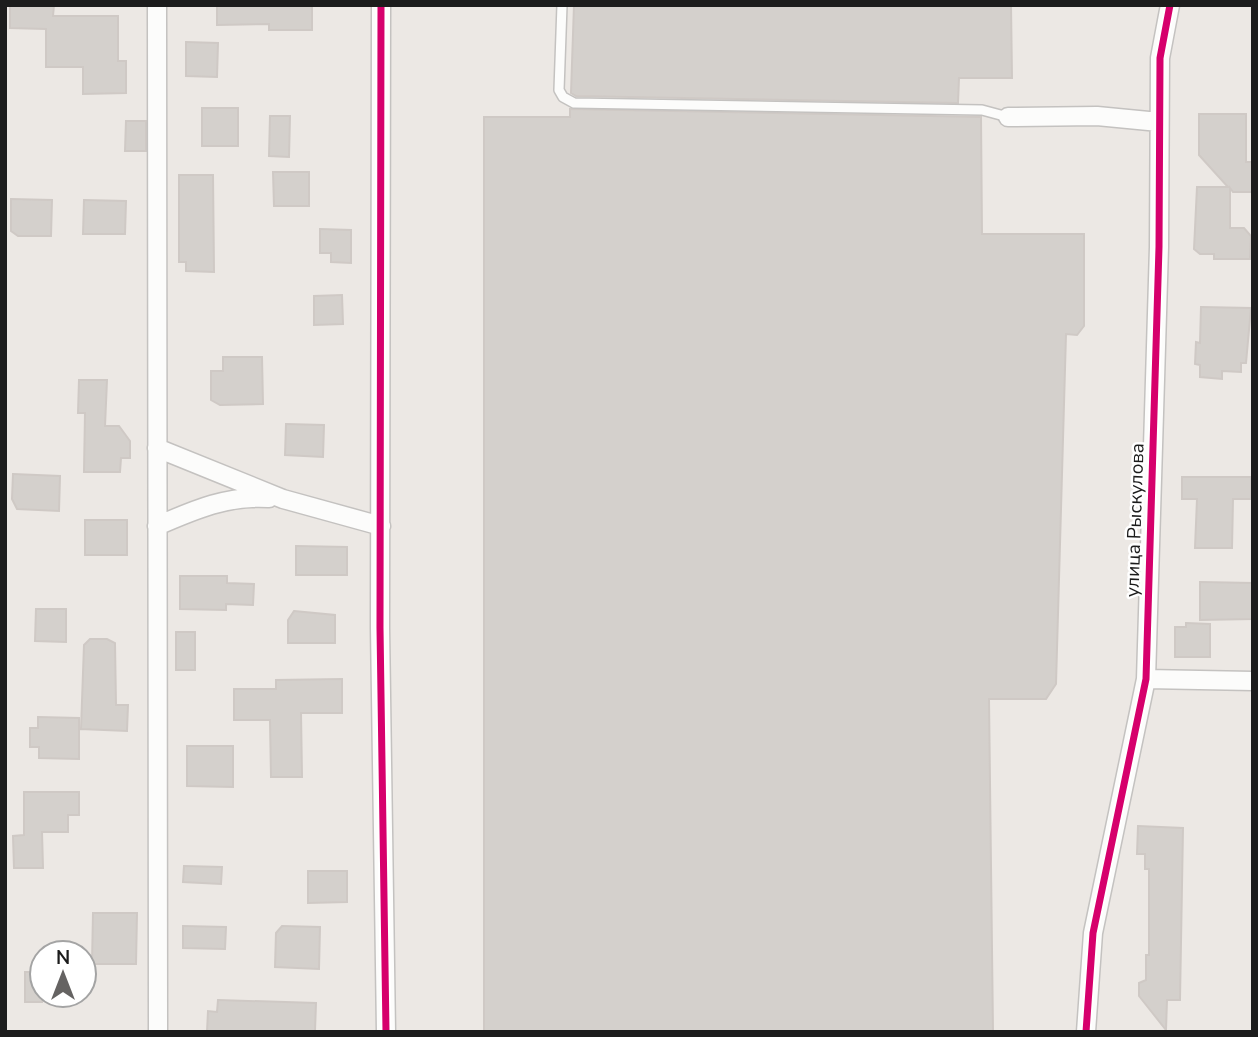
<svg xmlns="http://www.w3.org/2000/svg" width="1258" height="1037" font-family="'Nunito Sans',sans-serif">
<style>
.building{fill:#d4d0cc;stroke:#cfc9c5;stroke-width:2}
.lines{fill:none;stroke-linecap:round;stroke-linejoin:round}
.service-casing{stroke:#c4c2c0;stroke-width:12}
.minor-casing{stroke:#c4c2c0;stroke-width:21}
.service{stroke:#fcfcfb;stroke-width:9}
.minor{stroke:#fcfcfb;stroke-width:18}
.cycleway-casing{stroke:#fff;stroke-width:11}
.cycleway{stroke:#d6006c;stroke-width:7}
.labels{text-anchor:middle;stroke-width:5;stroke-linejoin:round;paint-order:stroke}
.street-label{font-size:19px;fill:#1c1c1c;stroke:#fff}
</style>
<rect width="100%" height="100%" fill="#ece8e4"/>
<!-- building -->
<path class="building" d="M 10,5 L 54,5 L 53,16 L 118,16 L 118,61 L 126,61 L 126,93 L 83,94 L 83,67 L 46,67 L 46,29 L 10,28 Z
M 217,5 L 312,5 L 312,30 L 269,30 L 269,24 L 217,25 Z
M 574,5 L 1011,5 L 1012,78 L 959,78 L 958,103 L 576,96 L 571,93 Z
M 186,42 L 218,43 L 217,77 L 186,76 Z
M 202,108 L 238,108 L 238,146 L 202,146 Z
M 570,109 L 981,117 L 982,234 L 1084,234 L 1084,326 L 1077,335 L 1066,334 L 1056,684 L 1046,699 L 989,699 L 993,1032 L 484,1032 L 484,117 L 570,117 Z
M 1199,114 L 1246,114 L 1246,162 L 1253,162 L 1253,192 L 1233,192 L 1230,188 L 1230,228 L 1244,228 L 1251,236 L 1250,259 L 1214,259 L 1214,254 L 1200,254 L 1194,249 L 1197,187 L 1228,187 L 1199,155 Z
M 270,116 L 290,116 L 289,157 L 269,156 Z
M 126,121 L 146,121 L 146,151 L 125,151 Z
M 273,172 L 309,172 L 309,206 L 274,206 Z
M 179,175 L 213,175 L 214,272 L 186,271 L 186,262 L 179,262 Z
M 11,199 L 52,200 L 51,236 L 18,236 L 11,231 Z
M 84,200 L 126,201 L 125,234 L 83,234 Z
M 320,229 L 351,230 L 351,263 L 331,262 L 331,253 L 320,253 Z
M 342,295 L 343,324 L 314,325 L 314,296 Z
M 1201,307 L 1251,308 L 1246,363 L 1241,363 L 1241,372 L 1222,371 L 1222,379 L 1200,377 L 1200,365 L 1195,364 L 1196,342 L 1200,343 Z
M 223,357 L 262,357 L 263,404 L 220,405 L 211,400 L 211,371 L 223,371 Z
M 79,380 L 107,380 L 105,426 L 119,426 L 130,441 L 130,458 L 121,458 L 120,472 L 84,472 L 85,413 L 78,413 Z
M 286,424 L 324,425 L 323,457 L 285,455 Z
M 13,474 L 60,476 L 59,511 L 17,509 L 12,499 Z
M 1182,477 L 1251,477 L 1251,499 L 1233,499 L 1232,548 L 1195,548 L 1197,499 L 1182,499 Z
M 85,520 L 127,520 L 127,555 L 85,555 Z
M 296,546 L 347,547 L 347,575 L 296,575 Z
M 180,576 L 227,576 L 227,583 L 254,584 L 253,605 L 226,604 L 226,610 L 180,609 Z
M 1200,582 L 1253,583 L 1253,619 L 1200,620 Z
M 36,609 L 66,609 L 66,642 L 35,641 Z
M 294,611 L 335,615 L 335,643 L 288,643 L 288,620 Z
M 1186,623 L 1210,624 L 1210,657 L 1175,657 L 1175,627 L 1186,627 Z
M 176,632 L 195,632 L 195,670 L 176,670 Z
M 90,639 L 107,639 L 115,643 L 116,705 L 128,705 L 127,731 L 81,729 L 84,645 Z
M 342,679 L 342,713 L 301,713 L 302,777 L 271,777 L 270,720 L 234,720 L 234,689 L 276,689 L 276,680 Z
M 38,717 L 79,718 L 79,759 L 39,758 L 39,747 L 30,747 L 30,728 L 38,728 Z
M 187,746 L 233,746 L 233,787 L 187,786 Z
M 24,792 L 79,792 L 79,815 L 68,815 L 68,832 L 42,832 L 43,868 L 14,868 L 13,836 L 24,835 Z
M 1138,826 L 1183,828 L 1180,1000 L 1167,1000 L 1166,1030 L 1139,996 L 1139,983 L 1146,980 L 1146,955 L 1149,955 L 1149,869 L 1145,869 L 1145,854 L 1137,854 Z
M 184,866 L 222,867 L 221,884 L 183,882 Z
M 308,871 L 347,871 L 347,902 L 308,903 Z
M 93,913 L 137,913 L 136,964 L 92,964 Z
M 183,926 L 226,927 L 225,949 L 183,948 Z
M 282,926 L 320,927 L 319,969 L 275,967 L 276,933 Z
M 25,972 L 42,972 L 42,1002 L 25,1002 Z
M 218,1000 L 316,1003 L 315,1031 L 207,1032 L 208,1011 L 217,1012 Z"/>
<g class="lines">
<defs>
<path id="service" d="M 562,5 L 559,90 L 563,97 L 574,103 L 982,110 L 1008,117"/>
<path id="minor" d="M 157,5 L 158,1032
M 381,5 L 380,628 L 386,1032
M 1008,117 L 1097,116 L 1159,122
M 157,448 L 283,499 L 381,526
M 157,526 C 194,510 228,495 269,498
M 1146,679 L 1253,681
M 1086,1032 L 1093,933 L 1146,679 L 1159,247 L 1160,58 L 1170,5"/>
</defs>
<!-- service casing -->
<use href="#service" class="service-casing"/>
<!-- minor casing -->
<use href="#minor" class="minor-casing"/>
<!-- service -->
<use href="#service" class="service"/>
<!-- minor -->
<use href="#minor" class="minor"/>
<defs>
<path id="cycleway" d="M 381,5 L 380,628 L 386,1032
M 1086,1032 L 1093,933 L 1146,679 L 1159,247 L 1160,58 L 1170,5"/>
</defs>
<!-- cycleway casing -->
<use href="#cycleway" class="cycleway-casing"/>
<!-- cycleway -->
<use href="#cycleway" class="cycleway"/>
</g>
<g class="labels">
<!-- street labels -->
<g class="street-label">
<text transform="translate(1134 520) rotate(-88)" y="7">улица Рыскулова</text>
</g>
</g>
<!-- border -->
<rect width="1258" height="1037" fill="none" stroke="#1c1c1c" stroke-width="14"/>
<!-- north arrow -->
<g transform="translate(63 974)"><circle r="33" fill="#ffffff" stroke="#a4a4a4" stroke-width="2"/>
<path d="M0-5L12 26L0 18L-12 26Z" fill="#656362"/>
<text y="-10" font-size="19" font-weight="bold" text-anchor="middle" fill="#1c1c1c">N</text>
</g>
</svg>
